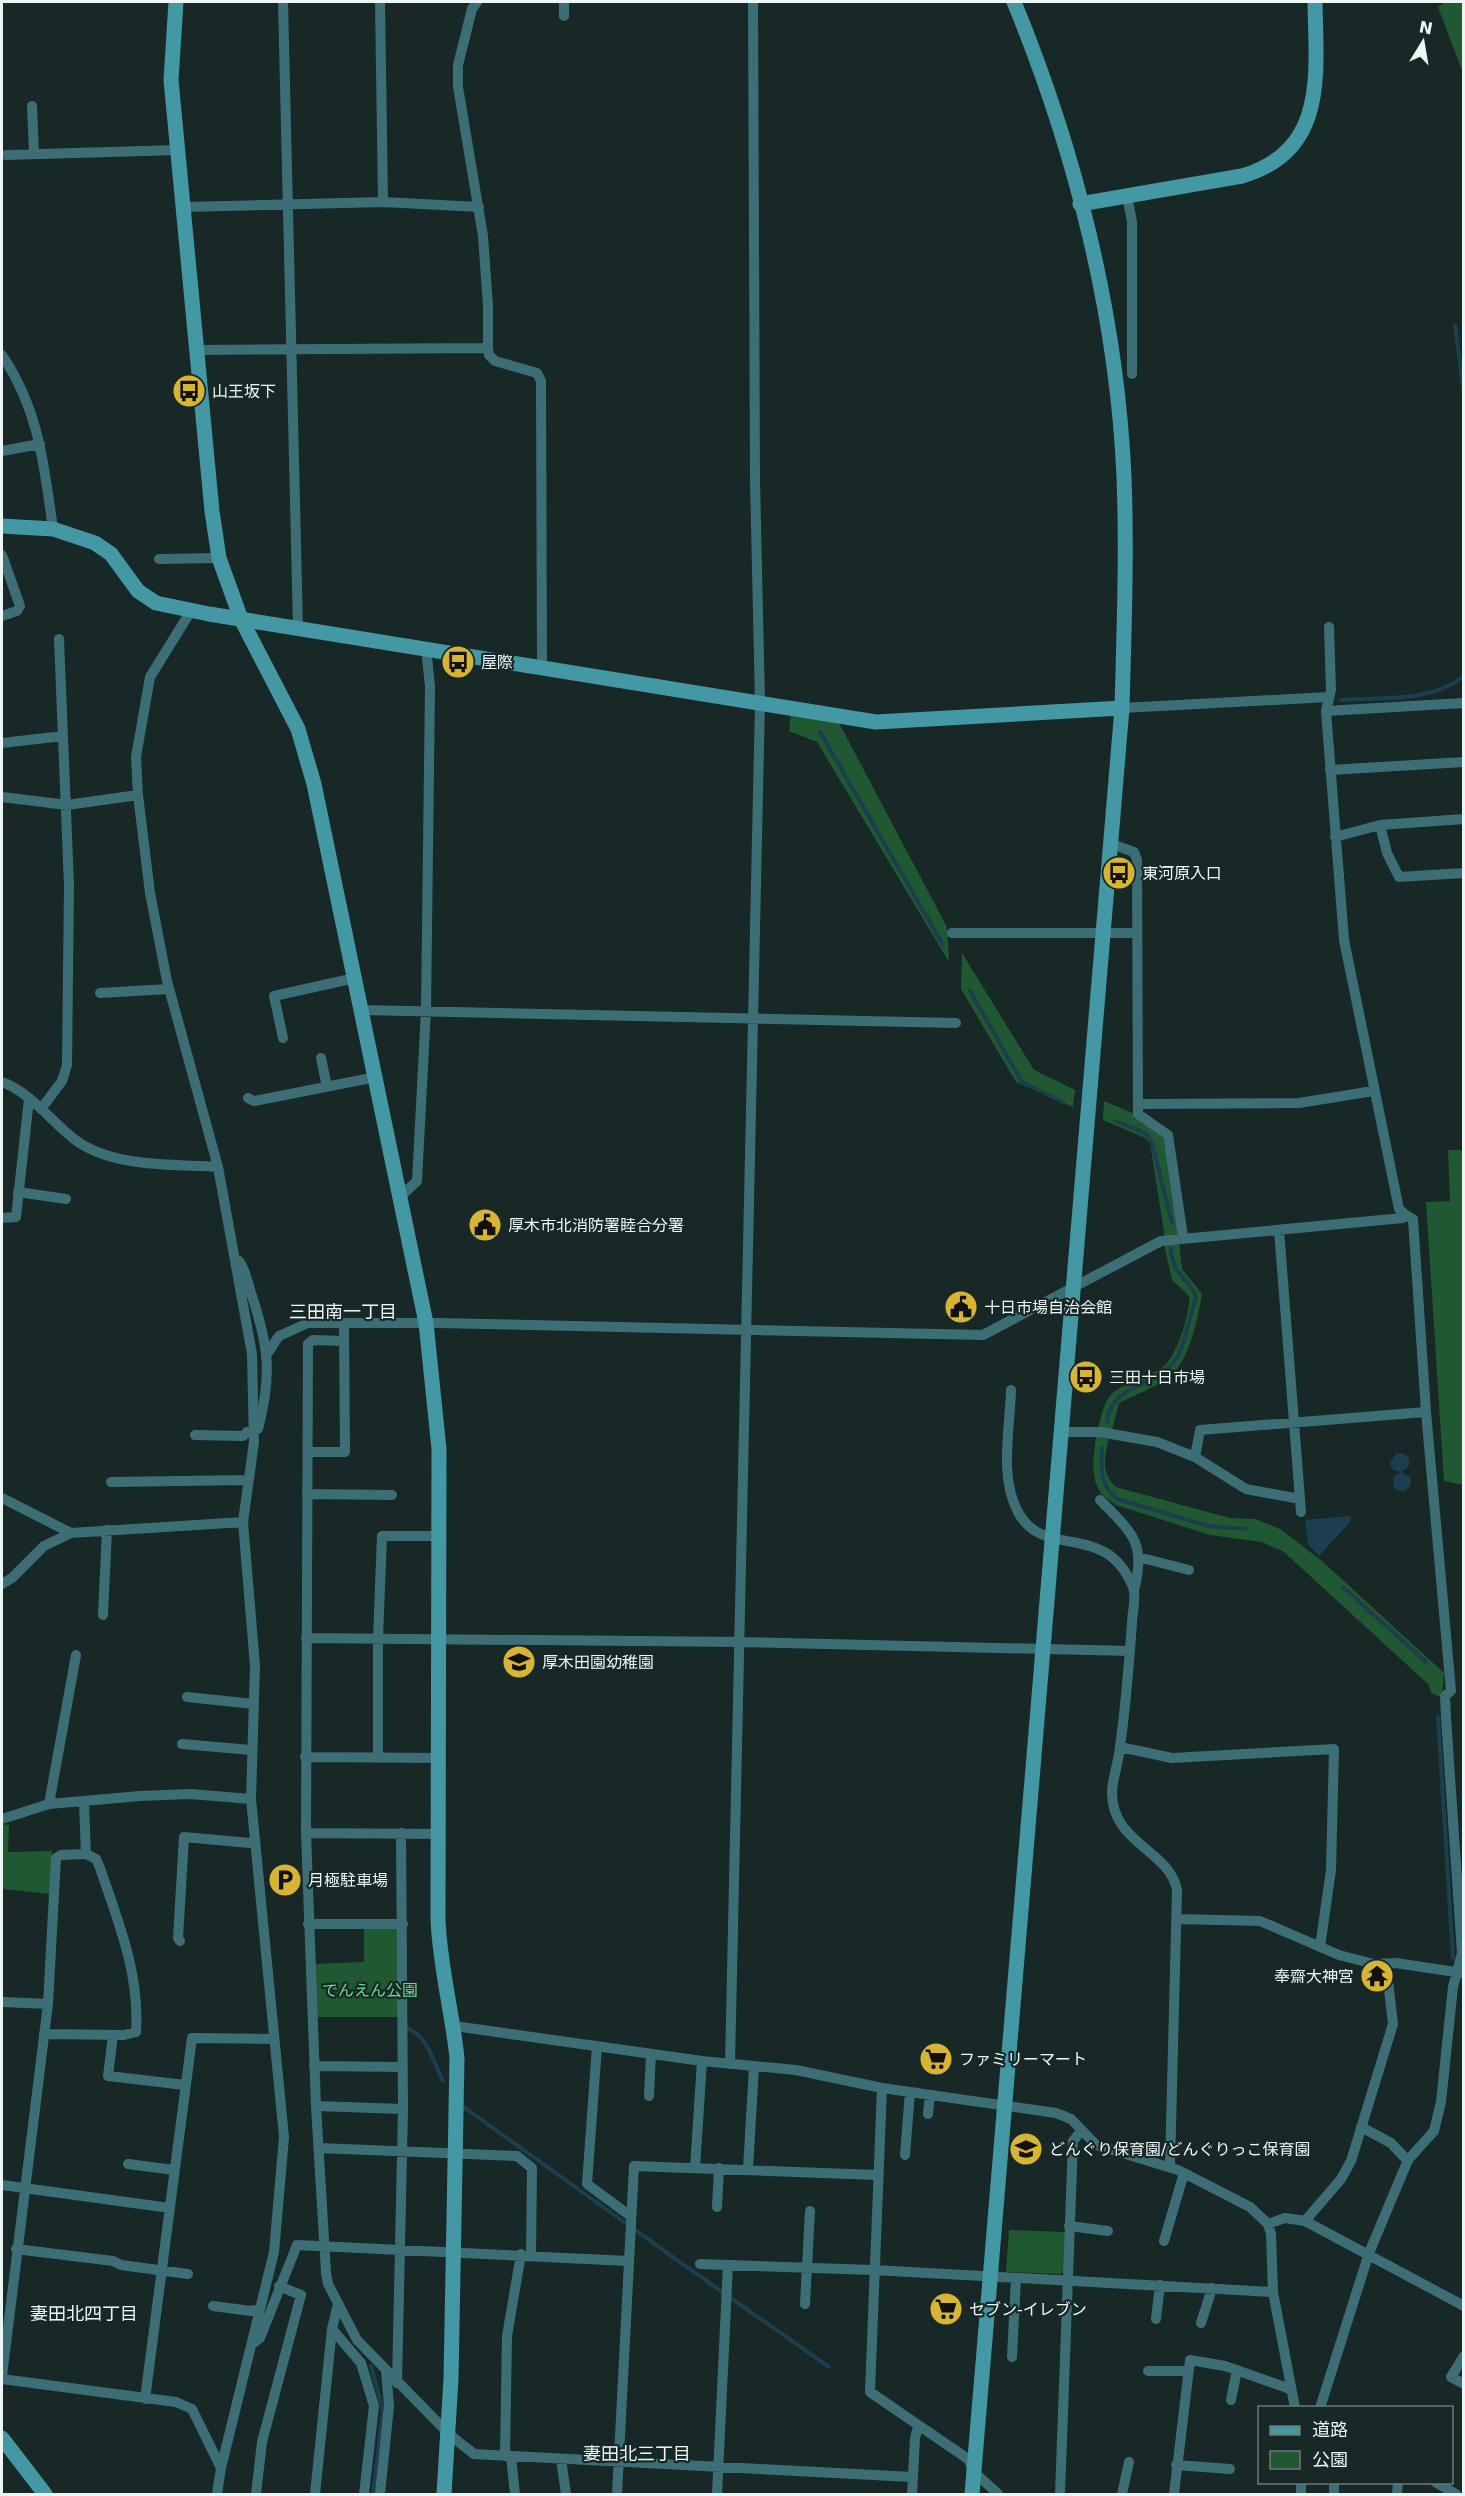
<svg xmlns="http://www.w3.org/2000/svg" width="1465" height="2496" font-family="'DejaVu Sans','Noto Sans JP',sans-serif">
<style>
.green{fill:#205831}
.water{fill:#1b3f4e}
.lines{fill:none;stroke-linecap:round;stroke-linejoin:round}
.stream{stroke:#1b3f4e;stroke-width:4}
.street{stroke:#3d6e76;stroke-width:10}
.secondary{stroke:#4398a4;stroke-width:15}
.labels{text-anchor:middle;stroke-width:4.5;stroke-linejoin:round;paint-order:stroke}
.poi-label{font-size:16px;fill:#ebf6f5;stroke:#172827;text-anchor:start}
.park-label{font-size:16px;fill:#6ddb8b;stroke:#172827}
.neighbourhood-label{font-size:18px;fill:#ebf6f5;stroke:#172827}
</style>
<rect width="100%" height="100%" fill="#172827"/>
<!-- green -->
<path class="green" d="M 1445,2 L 1463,2 L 1463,73 L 1438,7 Z
M 791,714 L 839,723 L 947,927 L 949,962 L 817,742 L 789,731 Z
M 962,953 L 1034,1070 L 1075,1090 L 1073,1107 L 1016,1082 L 961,989 Z
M 1104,1101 L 1135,1114 L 1163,1137 L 1181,1235 L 1165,1238 L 1150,1143 L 1145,1138 L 1103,1120 Z
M 1448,1150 L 1464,1150 L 1463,1485 L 1444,1481 L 1426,1202 L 1450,1201 Z
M 1179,1241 L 1182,1269 L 1202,1294 C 1198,1316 1192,1347 1179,1366 C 1167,1384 1138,1393 1119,1403 L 1112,1430 L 1098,1428 C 1101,1419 1103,1405 1109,1397 C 1122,1382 1146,1378 1162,1368 C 1176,1359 1191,1312 1189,1296 L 1172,1280 L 1164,1244 Z
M 1096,1436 L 1109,1437 C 1105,1456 1100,1473 1116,1487 L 1230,1518 L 1255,1519 L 1280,1529 L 1322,1561 L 1444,1673 L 1442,1698 L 1431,1693 L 1429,1685 L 1284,1552 L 1262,1542 L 1210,1535 L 1116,1505 L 1101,1494 L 1095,1481 L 1093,1464 Z
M 2,1824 L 9,1825 L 8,1852 L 52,1851 L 50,1894 L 2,1889 Z
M 364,1927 L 399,1928 L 398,2017 L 317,2017 L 315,1964 L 364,1962 Z
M 1009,2230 L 1065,2232 L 1064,2271 L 1061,2274 L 1006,2272 Z"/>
<!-- water -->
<path class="water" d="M 1396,1453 L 1405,1454 L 1409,1459 L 1409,1466 L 1401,1472 L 1409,1476 C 1413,1483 1410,1489 1403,1492 L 1394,1488 L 1393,1477 L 1400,1472 L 1392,1469 L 1390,1463 Z
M 1351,1516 L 1351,1521 L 1319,1556 L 1308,1544 L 1305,1520 Z"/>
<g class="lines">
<!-- stream -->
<path class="stream" d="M 1455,325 L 1464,395
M 1341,700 C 1381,697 1431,703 1464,676
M 820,732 L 943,945
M 970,991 L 1022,1082 L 1063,1102
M 1116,1121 L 1145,1133 L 1152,1143 L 1172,1223
M 1107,1422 C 1111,1383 1157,1387 1176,1359 C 1184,1349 1191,1311 1196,1297 C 1192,1280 1172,1277 1171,1248
M 1102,1448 C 1101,1470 1100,1485 1117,1499 L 1208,1526 L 1245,1529
M 1343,1587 L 1426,1662
M 1438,1717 L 1453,1958
M 407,2028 C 429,2037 433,2062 443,2081
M 461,2105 L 624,2222
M 635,2230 L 722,2292
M 731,2298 L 829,2367
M 371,2366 L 383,2410 L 373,2494"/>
<!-- street -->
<path class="street" d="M 283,2 L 298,627
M 380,2 L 383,202
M 477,2 L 472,9 L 458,65 L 458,87 L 483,236 L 488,306 L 488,348
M 564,16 L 564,2
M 32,106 L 34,153
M 6,155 L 178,150
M 1127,195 L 1132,222 L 1132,374
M 185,207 L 383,202 L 479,207
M 198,350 L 488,348 L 489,355 L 495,361 L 537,373 L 541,381 L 542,666
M 2,355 C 39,410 44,465 53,529
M 2,451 L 40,444
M 2,555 L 20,606 L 17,611 L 2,616
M 159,559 L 219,558
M 191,611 L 150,677 L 136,757 L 138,795 L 150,893 L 167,981 L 218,1167 L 252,1354 L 254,1442 L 243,1522 L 255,1666 L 251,1799 L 284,2137 L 274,2252 L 221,2468 L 217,2494
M 1122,708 L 1329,697
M 1326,711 L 1464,703
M 2,743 L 63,736
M 1330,770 L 1464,762
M 2,797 L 67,805 L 138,795
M 1380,825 L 1387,853 L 1399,877 L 1464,873
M 1335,837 L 1380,825 L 1464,819
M 1109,843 L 1134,852 L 1137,860 L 1138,1114 L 1168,1135 L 1183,1237
M 952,933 L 1137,933
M 100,993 L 169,989
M 361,1010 L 956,1023
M 283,1038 L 274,996 L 355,978
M 321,1058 L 327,1087
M 2,1082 C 30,1092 51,1121 74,1139 C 112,1168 172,1164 218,1167
M 248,1098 L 254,1101 L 376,1077
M 1138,1104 L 1299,1103 L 1373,1091
M 41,1109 L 62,1081 L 67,1065 L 69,885 L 59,639
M 18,1192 L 66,1199
M 401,1196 L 417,1181 L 426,1010 L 430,687 L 426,647
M 2,1218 L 16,1217 L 29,1099
M 1279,1230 L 1301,1512
M 239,1261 C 246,1270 248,1285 252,1296 C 269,1347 272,1376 258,1429
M 344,1341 L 313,1340 L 308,1344 L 306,1833 L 316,2106 L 326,2273 L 328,2284 L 357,2340 L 450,2435 L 474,2454 L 912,2477
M 267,1354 L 279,1336 L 308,1323 L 437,1323 L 983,1335 L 1161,1241 L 1403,1218 L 1406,1215 L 1399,1209 L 1344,940 L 1326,711 L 1331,690 L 1329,627
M 1011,1390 C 1010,1428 999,1477 1018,1512 C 1044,1561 1105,1519 1133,1587 C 1137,1597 1132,1613 1132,1623 C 1129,1664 1126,1706 1120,1746 C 1119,1761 1113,1776 1112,1791 C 1111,1844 1169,1849 1177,1890 L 1170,2166
M 1062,1432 L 1100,1432 L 1157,1442 L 1195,1457 L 1246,1489 L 1300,1499
M 195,1435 L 243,1436 L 247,1432 L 254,1433
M 308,1452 L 345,1452 L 344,1323
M 1195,1457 L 1200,1430 L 1426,1412
M 111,1482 L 249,1480
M 307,1494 L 392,1495
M 2,1498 L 71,1533 L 243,1522
M 1100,1500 C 1131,1532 1147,1542 1134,1590
M 1138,1557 L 1189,1570
M 2,1584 L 12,1578 L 44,1546 L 71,1533
M 103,1615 L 107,1530
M 306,1638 L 741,1642 L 1130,1651
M 187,1697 L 254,1704
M 182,1744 L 251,1750
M 1120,1747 L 1172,1758 L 1334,1749 L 1331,1870 L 1320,1947
M 305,1757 L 439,1758
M 378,1757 L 378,1638 L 382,1536 L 439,1536
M 49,1804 L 76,1655
M 2,1819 L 49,1804 L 140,1796 L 190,1794 L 251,1799
M 306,1833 L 439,1834
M 1177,1919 L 1260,1921 L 1339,1955 L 1374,1964 L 1396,1963 L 1462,1973
M 308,1924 L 403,1924
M 180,1941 L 178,1938 L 184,1837 L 250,1843 L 255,1841
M 2,2002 L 48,2004
M 454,2026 L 702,2061 L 796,2070 L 882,2088 L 1056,2113 L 1071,2119 L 1096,2145 L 1178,2170 L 1250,2207 L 1268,2224 L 1271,2234 L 1273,2292 L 1295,2408
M 44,2034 L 124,2035 L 136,2032 C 140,1974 118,1921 100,1868 L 96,1859 L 86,1854 L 84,1803
M 113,2035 L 108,2076 L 185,2085
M 597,2046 L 587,2184 L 629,2215
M 730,2064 L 760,702 L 755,480 L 753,2
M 314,2066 L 402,2067
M 882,2088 L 870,2392 L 968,2459 L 974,2472 L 998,2494
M 649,2096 L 651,2054
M 316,2106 L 403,2109
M 928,2114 L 930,2095
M 1361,2127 L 1391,2143 L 1408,2161
M 319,2148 L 517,2156 L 532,2168 L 531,2255
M 905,2155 L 910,2092
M 128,2164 L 174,2170
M 695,2168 L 702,2061
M 748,2169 L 754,2067
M 2,2185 L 170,2208
M 717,2207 L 719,2168
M 1305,2221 L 1341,2179 L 1351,2161 L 1393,2024 L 1386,1964
M 1268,2224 L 1285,2218 L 1305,2221 L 1464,2306
M 1069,2226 L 1108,2231
M 1164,2241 L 1184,2173
M 16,2249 L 113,2261 L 121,2265 L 188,2274
M 700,2264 L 873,2270 L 1273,2292
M 805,2304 L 810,2211
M 213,2306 L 251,2311 L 260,2309
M 1156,2319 L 1160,2285
M 1201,2323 L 1212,2288
M 332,2329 L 361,2363 L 374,2406 L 364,2494
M 252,2344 L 260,2338 L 297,2245 L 628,2261
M 1464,2356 L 1451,2377 L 1464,2384
M 1012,2357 L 1016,2278
M 1148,2371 L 1189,2371
M 2,2376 L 48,2004 L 56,1858 L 61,1855 L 86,1854
M 2,2379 L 176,2402 L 192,2409 L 221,2468
M 397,2383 L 403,2109 L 401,1833
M 145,2399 L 192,2038 L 274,2039
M 1231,2400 L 1237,2370
M 1320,2408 L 1369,2253 L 1408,2160 L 1434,2131 L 1441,2102 L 1453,1987 L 1462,1953 L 1446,1717 L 1445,1696 L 1451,1691 L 1426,1412 L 1413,1219 L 1406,1215
M 505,2456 L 507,2336 L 521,2254
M 511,2457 L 515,2494
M 561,2459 L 566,2494
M 1176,2465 L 1230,2469
M 1435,2482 L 1456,2494
M 256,2494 L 262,2442 L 301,2295 L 279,2286
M 315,2494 L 332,2329 L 338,2304
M 380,2494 L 389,2406 L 386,2370
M 617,2494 L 634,2166 L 877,2175
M 717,2494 L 728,2265
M 912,2494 L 915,2438 L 918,2427
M 1060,2494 L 1073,2141 L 1081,2131
M 1122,2494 L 1129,2462
M 1174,2494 L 1190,2360 L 1225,2366 L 1290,2389
M 1301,2494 L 1301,2482
M 1334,2494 L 1334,2482
M 1397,2494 L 1398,2482"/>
<!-- secondary -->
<path class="secondary" d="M 176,2 L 171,80 L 212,511 L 219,558 L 241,619 L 298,729 L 314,784 L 426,1323 L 439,1449 L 438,1920 C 440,1967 452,2011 457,2058 L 451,2379 L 444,2494
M 1080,204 L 1242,176 C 1328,151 1316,73 1315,2
M 2,526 L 53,529 L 95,543 L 111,554 L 138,591 L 156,603 L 209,614 L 876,722 L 1122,708
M 2,2438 L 45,2494
M 972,2494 L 1122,708 C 1124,631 1127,554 1124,477 C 1117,315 1075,150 1014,2"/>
</g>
<!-- icons -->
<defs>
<symbol id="bus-disc" viewBox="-11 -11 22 22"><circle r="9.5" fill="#d7b434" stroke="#172827"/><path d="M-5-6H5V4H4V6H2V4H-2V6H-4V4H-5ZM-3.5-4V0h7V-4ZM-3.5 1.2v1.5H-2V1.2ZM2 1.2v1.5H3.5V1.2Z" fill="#111"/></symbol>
<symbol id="civic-disc" viewBox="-11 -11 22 22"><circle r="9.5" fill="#d7b434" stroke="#172827"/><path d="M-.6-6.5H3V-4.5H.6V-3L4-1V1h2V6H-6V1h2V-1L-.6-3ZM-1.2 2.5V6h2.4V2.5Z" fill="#111"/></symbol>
<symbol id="school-disc" viewBox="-11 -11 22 22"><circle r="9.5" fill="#d7b434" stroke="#172827"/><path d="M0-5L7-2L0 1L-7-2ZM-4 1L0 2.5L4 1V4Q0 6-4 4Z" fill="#111"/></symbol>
<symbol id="parking-disc" viewBox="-11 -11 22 22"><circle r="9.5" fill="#d7b434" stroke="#172827"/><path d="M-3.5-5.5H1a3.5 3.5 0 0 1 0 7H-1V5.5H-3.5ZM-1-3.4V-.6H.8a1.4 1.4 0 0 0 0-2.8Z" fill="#111"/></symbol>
<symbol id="temple-disc" viewBox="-11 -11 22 22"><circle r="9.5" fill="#d7b434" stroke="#172827"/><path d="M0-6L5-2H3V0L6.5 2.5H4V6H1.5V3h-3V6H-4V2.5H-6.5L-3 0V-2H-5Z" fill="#111"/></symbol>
<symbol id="supermarket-disc" viewBox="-11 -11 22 22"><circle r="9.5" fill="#d7b434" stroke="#172827"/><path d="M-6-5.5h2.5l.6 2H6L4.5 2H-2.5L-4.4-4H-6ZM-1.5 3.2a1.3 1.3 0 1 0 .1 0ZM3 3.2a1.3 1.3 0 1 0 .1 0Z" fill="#111"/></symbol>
</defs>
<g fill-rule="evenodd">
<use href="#bus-disc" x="170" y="372" width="38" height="38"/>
<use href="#bus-disc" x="439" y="643" width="38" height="38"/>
<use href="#bus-disc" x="1100" y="854" width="38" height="38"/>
<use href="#civic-disc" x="466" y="1206" width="38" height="38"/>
<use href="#civic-disc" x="942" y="1288" width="38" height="38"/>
<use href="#bus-disc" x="1067" y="1358" width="38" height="38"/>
<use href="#school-disc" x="500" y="1643" width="38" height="38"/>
<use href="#parking-disc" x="266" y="1861" width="38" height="38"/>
<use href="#temple-disc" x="1358" y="1957" width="38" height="38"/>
<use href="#supermarket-disc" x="917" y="2040" width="38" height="38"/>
<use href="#school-disc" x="1007" y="2130" width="38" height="38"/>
<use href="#supermarket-disc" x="927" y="2290" width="38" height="38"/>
</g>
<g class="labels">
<!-- poi labels -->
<g class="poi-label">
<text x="212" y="397">山王坂下</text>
<text x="481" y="668">屋際</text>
<text x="1142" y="879">東河原入口</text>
<text x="508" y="1231">厚木市北消防署睦合分署</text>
<text x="984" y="1313">十日市場自治会館</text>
<text x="1109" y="1383">三田十日市場</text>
<text x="542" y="1668">厚木田園幼稚園</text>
<text x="308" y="1886">月極駐車場</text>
<text x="1354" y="1982" text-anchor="end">奉齋大神宮</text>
<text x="959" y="2065">ファミリーマート</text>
<text x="1049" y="2155">どんぐり保育園/どんぐりっこ保育園</text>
<text x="969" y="2315">セブン-イレブン</text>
</g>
<!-- park labels -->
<g class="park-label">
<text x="370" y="1996">でんえん公園</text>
</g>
<!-- neighbourhood labels -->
<g class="neighbourhood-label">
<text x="343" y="1318">三田南一丁目</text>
<text x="84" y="2320">妻田北四丁目</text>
<text x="637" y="2460">妻田北三丁目</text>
</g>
</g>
<!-- border -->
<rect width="1465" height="2496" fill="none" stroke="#ebf6f5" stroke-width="6"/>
<!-- legend -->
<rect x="1258" y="2406" width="195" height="78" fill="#172827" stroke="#6c7a79" stroke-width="1.5"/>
<rect x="1270" y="2426" width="30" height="9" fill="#4398a4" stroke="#6c7a79" stroke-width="1.5"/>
<text x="1312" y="2436" font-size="18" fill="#ebf6f5">道路</text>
<rect x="1270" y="2451" width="30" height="18" fill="#205831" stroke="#6c7a79" stroke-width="1.5"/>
<text x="1312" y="2466" font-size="18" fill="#ebf6f5">公園</text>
<!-- north arrow -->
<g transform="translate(1423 42) rotate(11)" stroke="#172827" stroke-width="4.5" paint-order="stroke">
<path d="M0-4.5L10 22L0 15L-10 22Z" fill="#ebf6f5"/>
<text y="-9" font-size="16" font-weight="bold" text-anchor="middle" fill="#ebf6f5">N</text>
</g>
</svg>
